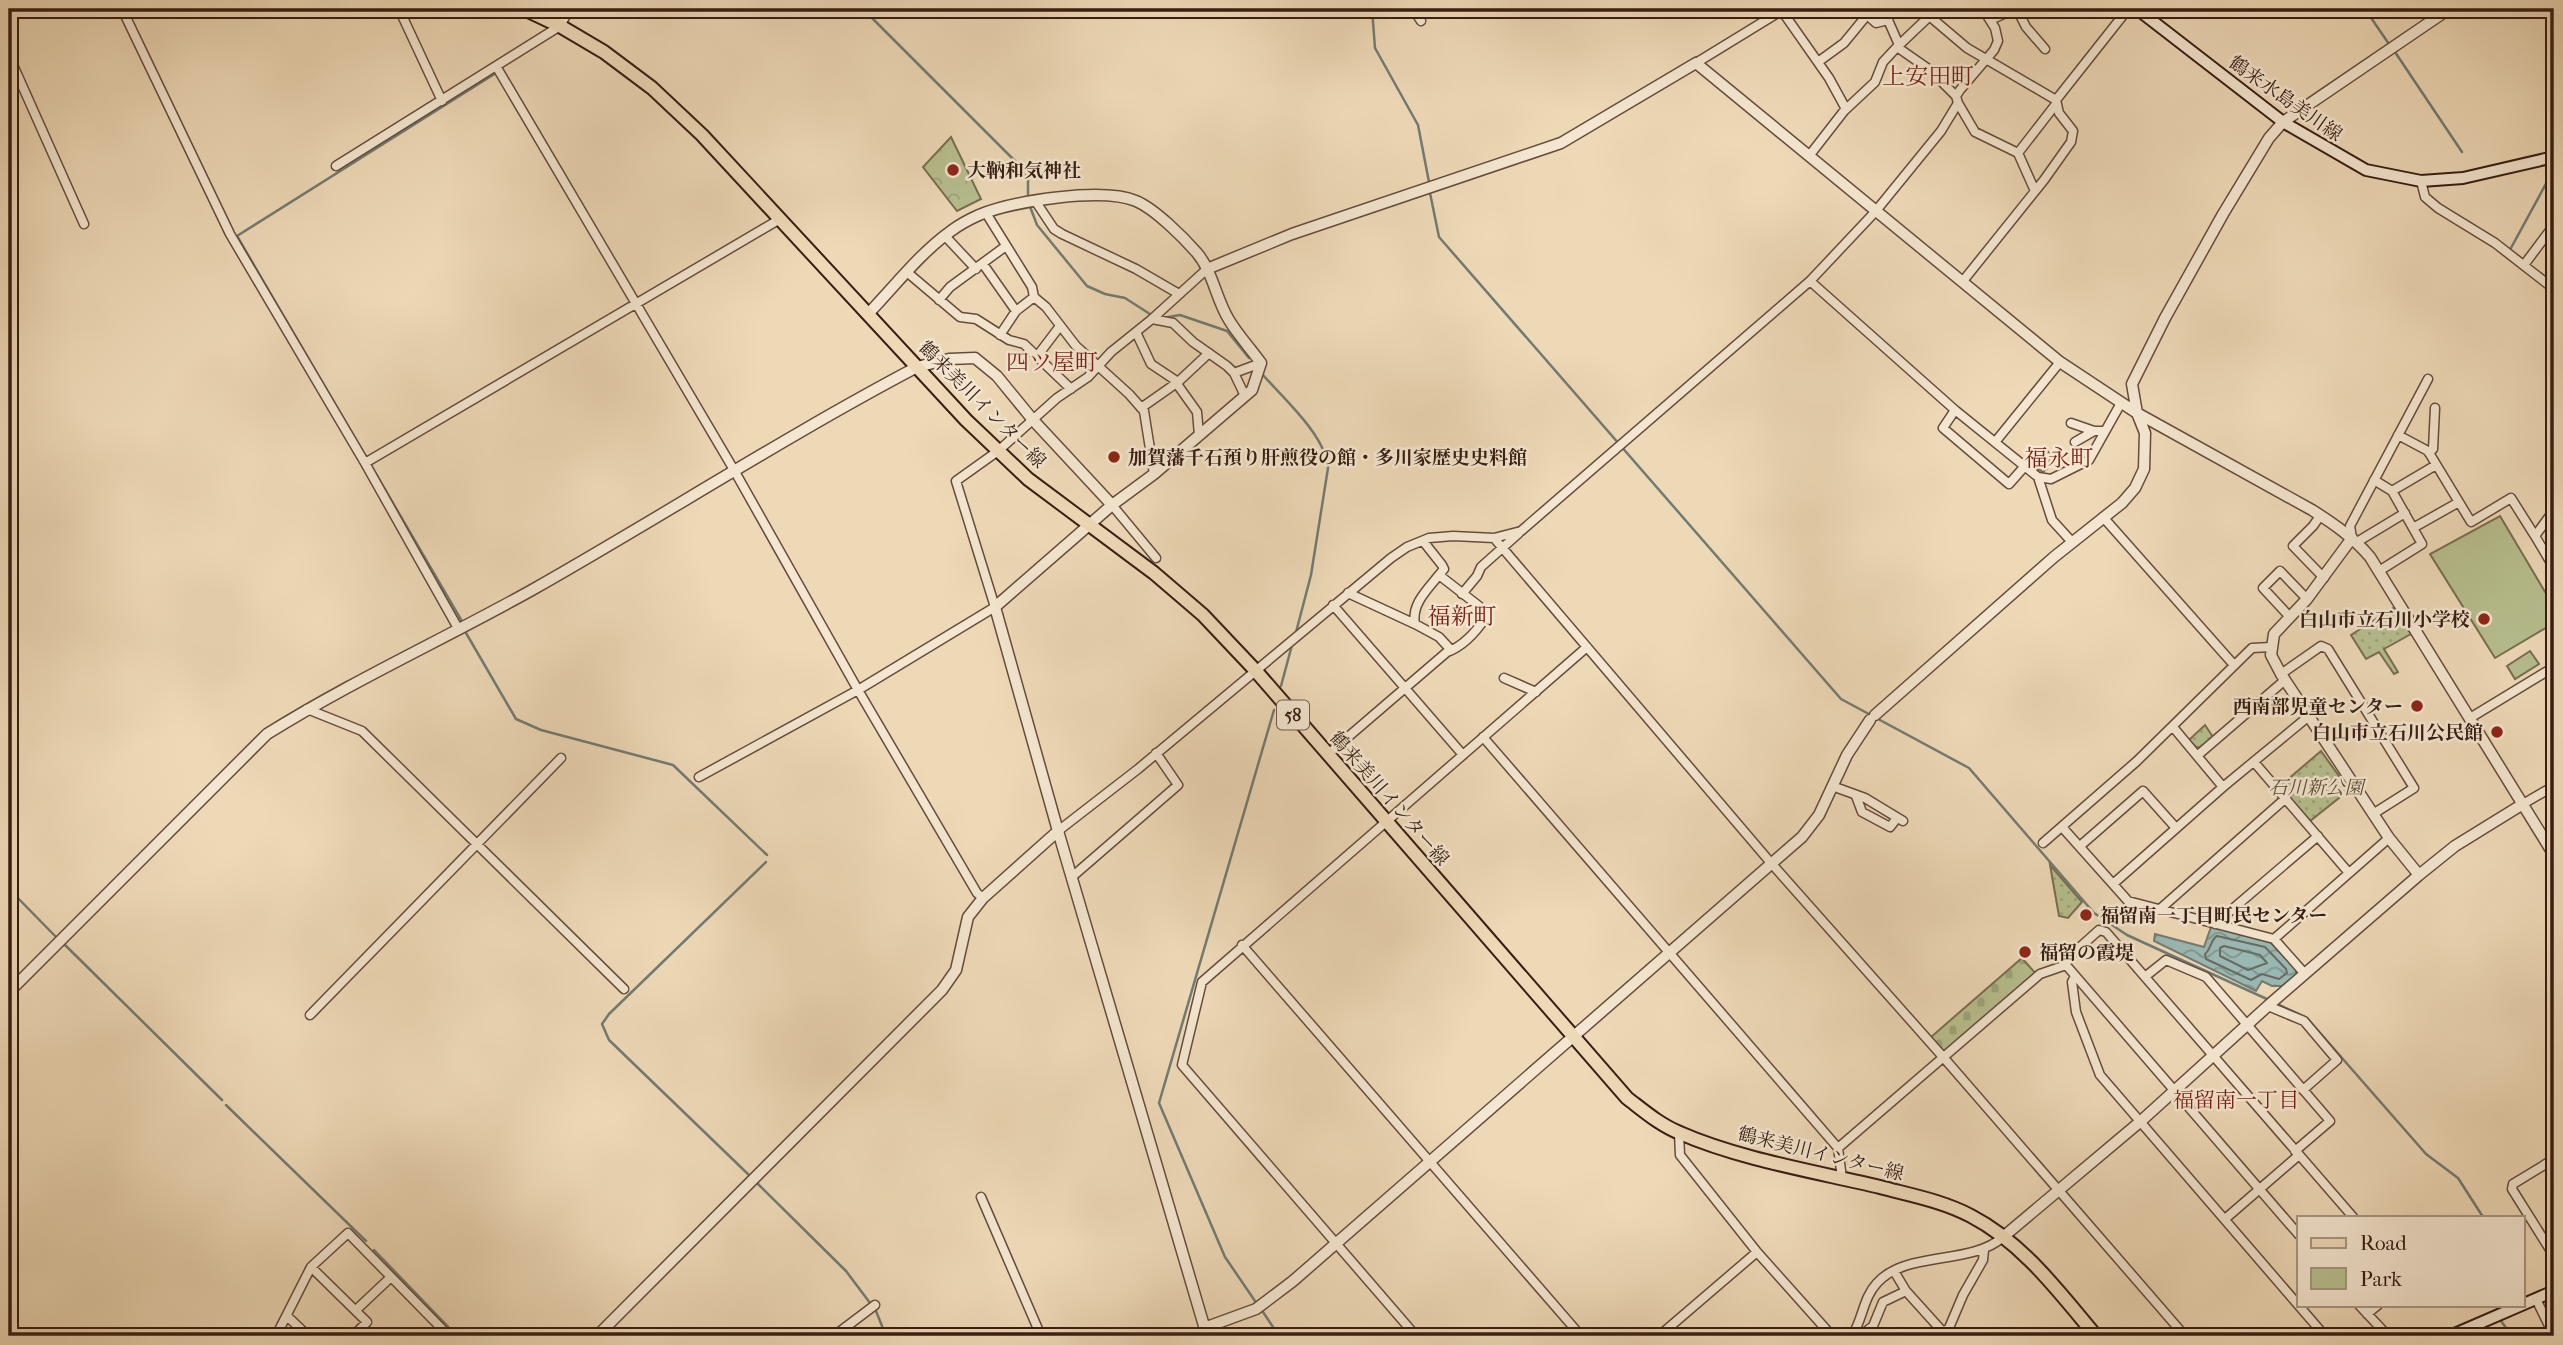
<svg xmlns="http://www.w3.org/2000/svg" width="2563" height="1345" font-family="'IM FELL French Canon','Noto Serif JP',serif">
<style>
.green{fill:#b7bf8f;stroke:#776e51;stroke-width:2}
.forest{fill:url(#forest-crowns);stroke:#776e51;stroke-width:2}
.cemetery{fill:url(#cemetery-stones);stroke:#776e51;stroke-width:2}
.park{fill:url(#park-dots);stroke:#776e51;stroke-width:2}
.water{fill:url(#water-waves);stroke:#727b73;stroke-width:2}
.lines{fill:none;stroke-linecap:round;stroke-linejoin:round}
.shore{stroke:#686b63;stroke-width:2}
.stream{stroke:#727b73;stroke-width:2.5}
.minor-casing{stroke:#654c3c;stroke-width:11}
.tertiary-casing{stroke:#654c3c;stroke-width:13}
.secondary-casing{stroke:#371d13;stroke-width:14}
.primary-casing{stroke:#371d13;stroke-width:16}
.minor{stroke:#f4e6d0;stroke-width:8}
.tertiary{stroke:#f4e6d0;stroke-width:10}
.secondary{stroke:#f4e6d0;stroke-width:10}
.primary{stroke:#eed9b7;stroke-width:12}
.poi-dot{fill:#8f2418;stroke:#f4e6d0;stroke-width:2.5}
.labels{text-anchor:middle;stroke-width:5;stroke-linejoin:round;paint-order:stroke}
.shield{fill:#f4e6d0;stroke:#70594c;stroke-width:2}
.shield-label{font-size:18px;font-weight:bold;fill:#371d13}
.street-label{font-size:19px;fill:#371d13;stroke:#f4e6d0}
.poi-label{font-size:19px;font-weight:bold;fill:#371d13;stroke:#f4e6d0;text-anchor:start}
.park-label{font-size:19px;font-style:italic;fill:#5d4e38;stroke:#f4e6d0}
.neighbourhood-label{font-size:21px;fill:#7a1f14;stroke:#f4e6d0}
.quarter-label{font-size:23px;fill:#7a1f14;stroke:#f4e6d0}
</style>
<defs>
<pattern id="forest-crowns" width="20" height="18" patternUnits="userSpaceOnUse" patternTransform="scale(1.75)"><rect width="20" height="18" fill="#b7bf8f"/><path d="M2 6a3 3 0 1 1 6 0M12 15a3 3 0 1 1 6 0" fill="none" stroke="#9ea47a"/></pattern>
<pattern id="cemetery-stones" width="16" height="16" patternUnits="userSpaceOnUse" patternTransform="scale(1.75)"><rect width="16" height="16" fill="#b7bf8f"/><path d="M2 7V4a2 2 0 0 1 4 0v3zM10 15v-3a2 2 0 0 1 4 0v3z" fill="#9ea47a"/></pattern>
<pattern id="park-dots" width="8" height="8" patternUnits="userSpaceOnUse" patternTransform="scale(1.75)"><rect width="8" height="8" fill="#b7bf8f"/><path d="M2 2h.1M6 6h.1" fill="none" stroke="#9ea47a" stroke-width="1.8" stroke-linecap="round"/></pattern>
<pattern id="water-waves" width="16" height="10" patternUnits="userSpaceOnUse" patternTransform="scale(1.75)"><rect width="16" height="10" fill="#9ab9b3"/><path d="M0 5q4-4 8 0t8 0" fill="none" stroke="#7e9690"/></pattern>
</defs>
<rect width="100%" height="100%" fill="#eed9b7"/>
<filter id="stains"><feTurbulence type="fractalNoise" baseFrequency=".00286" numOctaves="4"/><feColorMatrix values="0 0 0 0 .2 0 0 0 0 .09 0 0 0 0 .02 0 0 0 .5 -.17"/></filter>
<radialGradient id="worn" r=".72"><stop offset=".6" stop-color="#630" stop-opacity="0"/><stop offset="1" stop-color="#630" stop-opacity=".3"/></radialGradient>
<!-- green -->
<path class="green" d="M 2500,516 L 2554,607 L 2554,623 L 2495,658 L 2430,554 Z
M 2530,651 L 2539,664 L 2515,679 L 2507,666 Z"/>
<!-- forest -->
<path class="forest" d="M 951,137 L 981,199 L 957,211 L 923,167 Z"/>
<!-- cemetery -->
<path class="cemetery" d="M 2022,958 L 2036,974 L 1944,1052 L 1931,1037 Z"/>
<!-- park -->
<path class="park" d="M 2047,451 L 2058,459 L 2043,472 L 2035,467 Z
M 2393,608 L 2411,634 L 2384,649 L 2398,672 L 2394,674 L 2379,652 L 2366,659 L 2351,635 Z
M 2205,725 L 2213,737 L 2201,748 L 2196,747 L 2189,740 Z
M 2321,751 L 2349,790 L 2310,821 L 2280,786 Z
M 2050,865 L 2082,902 L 2068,918 L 2059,916 Z"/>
<!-- water -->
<path class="water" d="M 2211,927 L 2268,940 L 2296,969 L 2296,975 L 2282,986 L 2272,986 L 2262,981 L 2256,991 L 2154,941 L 2155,934 L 2204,947 Z"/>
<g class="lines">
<!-- shore -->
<path class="shore" d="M 2217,936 L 2265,947 L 2286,969 L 2287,973 L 2279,979 L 2262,974 L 2251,980 L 2206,959 L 2205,954 C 2211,949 2211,939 2217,936 Z
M 2224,946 L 2260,955 L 2267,963 L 2248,970 L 2220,956 L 2220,948 Z"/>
<!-- stream -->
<path class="stream" d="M 863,9 L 1015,161 L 1028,180 L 1028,197
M 1372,9 L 1375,48 L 1418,125 L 1429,182
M 2365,9 L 2389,44
M 2395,52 L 2462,152
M 1430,193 L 1439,237 L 1841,699 L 1969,768 L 2094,913 L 2127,935 L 2269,1000
M 1029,204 L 1037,225 L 1087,286 L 1105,294 L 1125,298 L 1153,316
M 2511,248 L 2554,169
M 1163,318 L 1180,315 L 1227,331 L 1249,358
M 1263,375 C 1284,399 1326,436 1328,468 L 1311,575 L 1295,636
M 463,623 L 237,236 L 496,73
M 466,633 L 516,719 L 541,730 L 673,765 L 767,855
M 1281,686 L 1292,645
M 9,889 L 58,939
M 63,943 L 222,1100
M 2275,1003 L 2307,1018 L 2426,1154 L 2458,1178 L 2483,1217
M 226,1105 L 366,1241
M 750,1176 L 609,1040 L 602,1024 L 609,1014 L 766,862
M 757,1183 L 846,1271 L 876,1311 L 886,1336
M 374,1250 L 457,1336
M 1257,1304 L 1225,1257 L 1159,1103 L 1274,710
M 2497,1305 L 2497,1308
M 1261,1309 L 1279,1336
M 2501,1321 L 2512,1336"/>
<defs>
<path id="minor" d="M 122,9 L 230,234 L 365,463 L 459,630
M 399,9 L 442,101
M 1413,9 L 1421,21
M 1891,9 L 1888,20 L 1899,45
M 1921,9 L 1967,48 L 2056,100 L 2059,113 L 2073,131 L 2071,142 L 2044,180 L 1963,281
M 1937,9 L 1897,47 L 1930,70 L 1956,96
M 2017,9 L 2026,27 L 2045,49
M 1782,11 L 1829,78 L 1846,109
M 1990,20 L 2015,9
M 9,56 L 84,224
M 1818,62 L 1844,43 L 1867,15 L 1876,23 L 1888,20
M 1696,63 L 1784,9
M 496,66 L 734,470 L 858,690 L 977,893 L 983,898
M 2056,100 L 2128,9
M 1958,103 L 1975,132 L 2018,153 L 2035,191
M 2018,153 L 2056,104
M 1809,156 L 1844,111 L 1875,82 L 1883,62 L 1897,47
M 336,166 L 560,26 L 569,10 L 567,9
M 2421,181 L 2425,197 L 2438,208 L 2495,243 L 2554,289
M 1036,202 L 1054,229 L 1062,234 L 1136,269 L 1179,294
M 986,213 L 1032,287 L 1034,297 L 1046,307 L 1076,346 L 1129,394 L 1144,411 L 1154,474
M 945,236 L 976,269
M 983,264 L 1016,311
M 2524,265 L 2554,225
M 908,273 L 960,317 L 976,319 L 1009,340 L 1024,344 L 1071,389
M 1810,281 L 1955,410 L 2038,477 L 2052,520 L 2072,542
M 939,300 L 950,287 L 1006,246
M 1152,319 L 1173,323 L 1193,342 L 1227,366 L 1234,373 L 1245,396
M 1136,332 L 1151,364 L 1178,382
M 1000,335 L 1016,311 L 1034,297
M 1038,355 L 1060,326
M 1234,373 L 1261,363
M 1177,384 L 1197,412 L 1199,435
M 1141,408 L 1178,382 L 1209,353
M 1955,410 L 1943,428 L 2009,484 L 2025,466
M 2071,423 L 2094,431 L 2105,431
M 2398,435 L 2428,451 L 2471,522 L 2511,498 L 2535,536
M 1996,441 L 2060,362
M 2075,442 L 2094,431
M 2429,453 L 2433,449 L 2435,408
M 365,463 L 780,219
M 2038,477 L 2051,479 L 2089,460 L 2121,403
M 2374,480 L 2392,491 L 2413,528
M 2392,491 L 2436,465
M 1112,505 L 1156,558
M 2554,510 L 2535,536 L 2554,568
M 2320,516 L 2313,526 L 2293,546 L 2324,578
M 2103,517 L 2234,665
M 1494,538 L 1771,863 L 1944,1058 L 2185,1336
M 2352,538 L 2350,526 L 2428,379
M 1423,541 L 1442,565 L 1444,569 L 1439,575
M 2357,542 L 2405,513
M 2379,571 L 2422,544 L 2413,528 L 2459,502
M 1348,593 L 1415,624
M 1462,594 L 1477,576 L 1481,567 L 1519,533
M 1333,605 L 1463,755
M 2289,616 L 2263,588 L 2280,571 L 2307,599
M 2281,674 L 2321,646 L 2328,649 L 2414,788 L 2373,814
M 1504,678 L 1536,692
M 307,709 L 362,731 L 624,989
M 2470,718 L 2554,667
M 2173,727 L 2223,787
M 1483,737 L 1838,1148 L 1842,1178
M 1327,755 L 1447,652 C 1464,646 1476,632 1486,617 L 1484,610 L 1439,575 C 1428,589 1411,604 1415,624 L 1439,637 L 1451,650
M 2198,755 L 2285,680
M 2254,762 L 2349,873
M 699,777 L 858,690 L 995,607 L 956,481 L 998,451 L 1057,398 L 1088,377 L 1111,352 L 1152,319 L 1207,269
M 1832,786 L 1865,798 L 1903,821
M 1856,796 L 1862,812 L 1890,827 L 1897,818
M 2523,804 L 2554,786
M 2062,827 L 2128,901 L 2274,939 L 2305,974
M 1058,831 L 1138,769 L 1391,558 L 1407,547 L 1429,538 L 1453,536 L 1494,538 L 1521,531 L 1810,281 L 1875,212 L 1941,131 L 1958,103 L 1956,96 L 1960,90 L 1994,50 L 1998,41 L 1995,28 L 1983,9
M 2043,843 L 2137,761 L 2252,648 L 2271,647
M 2080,846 L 2143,791 L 2176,828
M 1073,876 L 1178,785 L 1156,753
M 2113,884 L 2223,787 L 2309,716
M 2159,910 L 2286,798
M 2215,924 L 2318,836
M 2274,939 L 2389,838
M 1242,945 L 1581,1336
M 2066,965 L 2299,1235
M 2075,976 L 2072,982 L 2076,1012 L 2100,1075 L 2325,1336
M 2146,976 L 2166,960 L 2206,977 L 2330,1121 L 2295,1151
M 2268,1006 L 2304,1021 L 2337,1060 L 2303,1090
M 310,1015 L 561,758
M 1679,1133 L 1680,1155 L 1757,1252 L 1832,1336
M 1838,1148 L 2040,974 L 2066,965 L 2069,957 L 2099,930 L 2106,932 L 2353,1217
M 2554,1159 L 2513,1184 L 2512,1189 L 2554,1256
M 981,1197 L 1041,1336
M 2225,1219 L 2299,1155
M 311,1267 L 367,1322 L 353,1336
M 1894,1271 L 1906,1291 L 1943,1332
M 2536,1299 L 2554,1336
M 2359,1305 L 2388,1336
M 356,1310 L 391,1277
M 2367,1314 L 2378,1305
M 287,1316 L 308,1336
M 9,1328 L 17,1336
M 237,1336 L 239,1336
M 276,1336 L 311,1267 L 348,1233 L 449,1336
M 834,1336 L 875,1305
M 1416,1336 L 1182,1065 L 1202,982 L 1587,647
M 1659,1336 L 1757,1252
M 1852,1336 C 1863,1319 1863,1298 1877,1283 C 1907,1250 1970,1266 2003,1237
M 1860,1336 L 1873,1326 L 1883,1302 L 1906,1291
M 1938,1336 L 1949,1328 L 1963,1295 L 1983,1260 L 1984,1250"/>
<path id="tertiary" d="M 1207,269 L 1292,234 L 1561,143 L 1696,63 L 2060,362 L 2137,413 L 2312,510 C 2334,524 2353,537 2370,557 L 2554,855
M 2352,538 L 2307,599 L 2274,634 L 2271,655 L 2281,674 L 2389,838 L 2419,875
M 1875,715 L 2054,557 L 2122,503 L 2135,488 L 2144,469 L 2145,433 L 2137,413 L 2132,384 L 2165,318 L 2223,214 L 2269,138 L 2283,122 L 2449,9
M 1058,831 L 1207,1336
M 9,992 L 267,734 C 352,681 444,639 532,590 C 661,517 786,436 917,367 L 949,359 L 975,358 L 997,376 L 1033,420 L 1112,505
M 2003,1237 L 2141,1121 L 2270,1004 L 2419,875 L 2455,846 L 2523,804
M 1204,1328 L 1256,1309 L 1293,1281 L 1802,837 L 1819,815 L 1847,755 L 1870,720
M 597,1336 L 942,990 L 956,970 L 968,917 L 983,898 L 1058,831 L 995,607 L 1112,505 L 1154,474 L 1252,390 L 1261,363 C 1251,349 1238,335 1229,320 C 1216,299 1213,272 1197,253 C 1183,237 1155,209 1136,201 C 1102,187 1013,201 979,215 C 970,219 959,225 951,231 C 920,253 894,287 868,314"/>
<path id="secondary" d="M 2137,9 L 2283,122 L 2366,170 L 2421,181 L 2463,178 L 2554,157
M 2450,1336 L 2554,1291"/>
<path id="primary" d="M 524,9 L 560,26 L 604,52 L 652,88 L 702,135 L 966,420 L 1028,479 L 1154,573 L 1203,615 L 1255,670 L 1627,1098 C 1644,1111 1660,1125 1680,1133 C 1739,1159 1817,1172 1880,1187 C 1910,1195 1943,1201 1971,1216 C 2023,1243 2059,1292 2096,1336"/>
</defs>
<!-- minor casing -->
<use href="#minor" class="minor-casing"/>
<!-- tertiary casing -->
<use href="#tertiary" class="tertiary-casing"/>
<!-- secondary casing -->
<use href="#secondary" class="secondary-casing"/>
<!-- primary casing -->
<use href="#primary" class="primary-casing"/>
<!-- minor -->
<use href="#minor" class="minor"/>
<!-- tertiary -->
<use href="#tertiary" class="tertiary"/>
<!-- secondary -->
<use href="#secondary" class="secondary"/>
<!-- primary -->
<use href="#primary" class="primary"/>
</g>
<!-- markers -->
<g class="poi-dot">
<circle cx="953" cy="170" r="7"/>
<circle cx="1114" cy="457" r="7"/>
<circle cx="2484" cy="619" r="7"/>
<circle cx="2417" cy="706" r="7"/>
<circle cx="2497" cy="732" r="7"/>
<circle cx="2086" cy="915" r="7"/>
<circle cx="2025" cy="952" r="7"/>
</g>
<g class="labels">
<!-- shield labels -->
<rect class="shield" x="1277" y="700.5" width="32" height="29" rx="5"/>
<g class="shield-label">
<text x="1293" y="721">58</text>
</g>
<!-- street labels -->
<g class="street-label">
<text transform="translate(2286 98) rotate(35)" y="7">鶴来水島美川線</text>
<text transform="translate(983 404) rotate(45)" y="7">鶴来美川インター線</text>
<text transform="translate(1390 798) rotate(49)" y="7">鶴来美川インター線</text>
<text transform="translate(1821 1153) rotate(14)" y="7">鶴来美川インター線</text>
</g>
<!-- poi labels -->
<g class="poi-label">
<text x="967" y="177">大靹和気神社</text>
<text x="1128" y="464">加賀藩千石預り肝煎役の館・多川家歴史史料館</text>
<text x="2470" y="626" text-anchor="end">白山市立石川小学校</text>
<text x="2403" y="713" text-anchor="end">西南部児童センター</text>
<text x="2483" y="739" text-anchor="end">白山市立石川公民館</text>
<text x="2100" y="922">福留南一丁目町民センター</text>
<text x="2039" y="959">福留の霞堤</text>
</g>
<!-- park labels -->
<g class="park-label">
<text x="2316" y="794">石川新公園</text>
</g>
<!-- neighbourhood labels -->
<g class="neighbourhood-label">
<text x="2236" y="1107">福留南一丁目</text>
</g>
<!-- quarter labels -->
<g class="quarter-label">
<text x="1928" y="84">上安田町</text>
<text x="1052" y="370">四ツ屋町</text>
<text x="2059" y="466">福永町</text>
<text x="1462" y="624">福新町</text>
</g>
</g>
<!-- margin -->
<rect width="2563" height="1345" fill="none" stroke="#eed9b7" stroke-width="35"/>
<rect x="10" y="10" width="2542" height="1324" fill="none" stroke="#371d13" stroke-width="3.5"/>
<rect x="18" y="18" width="2528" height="1310" fill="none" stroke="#371d13" stroke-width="2"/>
<!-- legend -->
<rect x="2297" y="1216" width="228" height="91" fill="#f4e6d0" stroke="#a89684" stroke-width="2"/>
<rect x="2311" y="1238" width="35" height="10" fill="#eed9b7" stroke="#a89684" stroke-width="2"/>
<text x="2360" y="1250" font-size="21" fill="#371d13">Road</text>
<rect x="2311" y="1268" width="35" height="21" fill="#b7bf8f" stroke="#a89684" stroke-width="2"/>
<text x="2360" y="1286" font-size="21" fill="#371d13">Park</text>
<rect width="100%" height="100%" filter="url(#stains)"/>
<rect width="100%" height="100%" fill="url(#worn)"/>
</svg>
